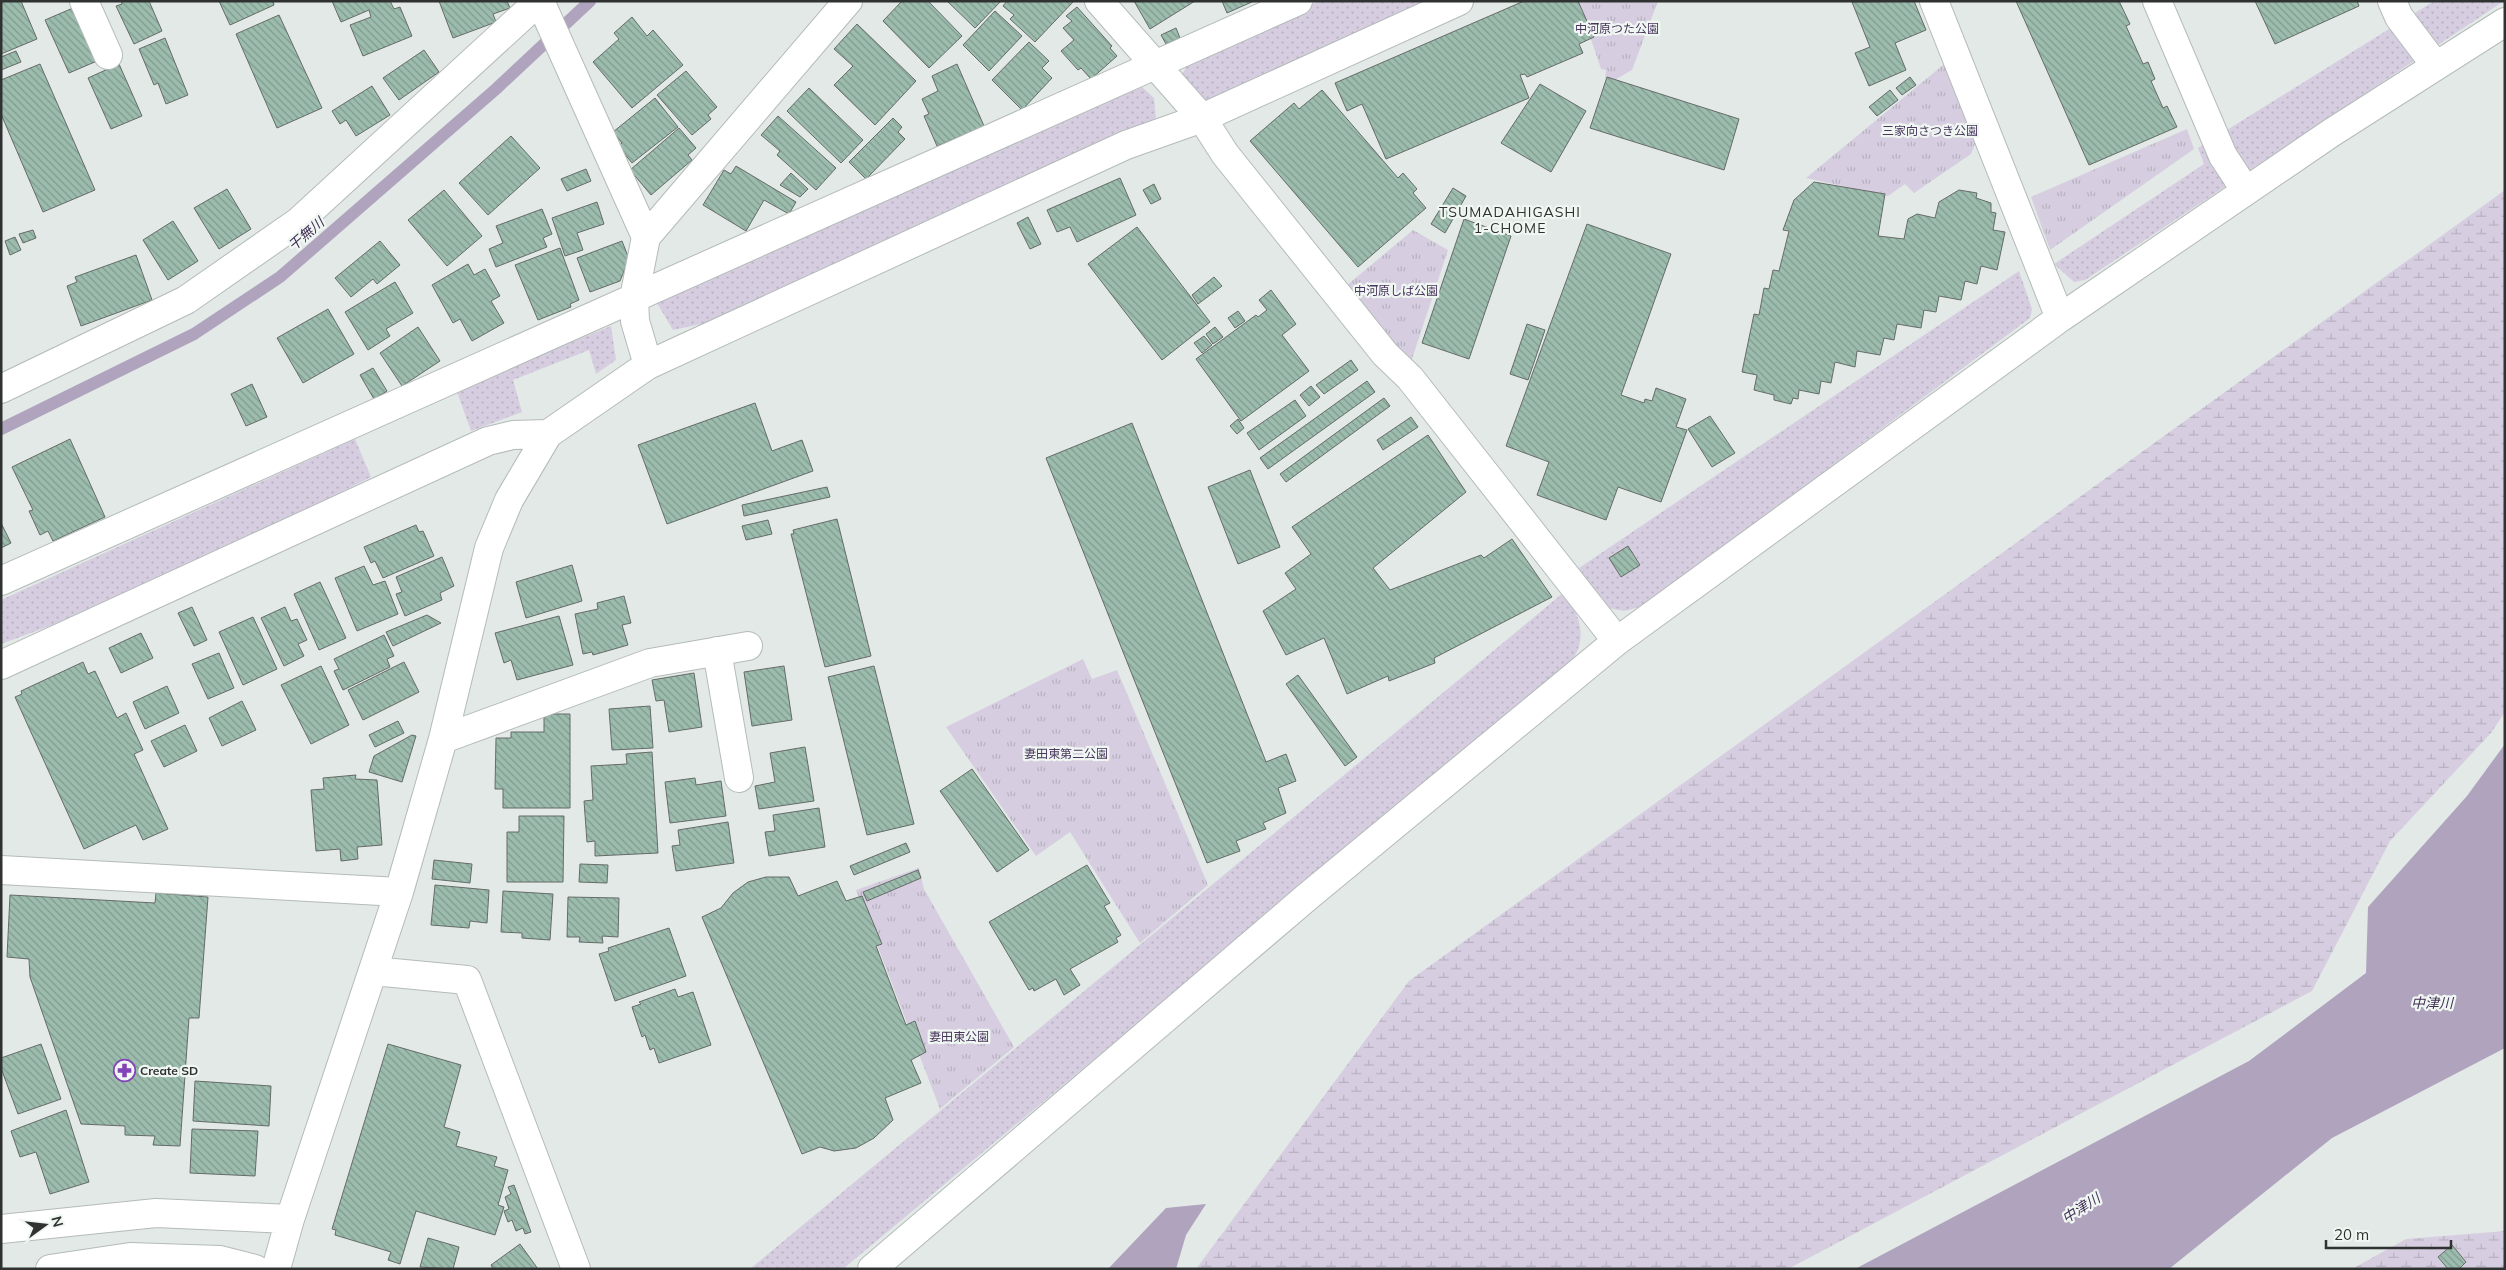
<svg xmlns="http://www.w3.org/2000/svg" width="2506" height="1270" font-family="Mulish,'Noto Sans JP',sans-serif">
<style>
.grass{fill:url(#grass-tufts)}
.wetland{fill:url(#wetland-marsh)}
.garden{fill:url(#garden-dots)}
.water{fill:#afa3be}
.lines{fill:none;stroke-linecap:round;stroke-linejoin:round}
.stream{stroke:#afa3be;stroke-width:12}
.building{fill:url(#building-back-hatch);stroke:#656b68}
.minor-casing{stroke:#b4bbb8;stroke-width:30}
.minor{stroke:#fff;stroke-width:28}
.labels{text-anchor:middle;stroke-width:4.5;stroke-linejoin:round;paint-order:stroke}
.park-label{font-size:12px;fill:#49365e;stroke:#f0f7f3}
.poi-label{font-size:12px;font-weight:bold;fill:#2f3231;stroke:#f0f7f3;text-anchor:start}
.neighbourhood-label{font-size:14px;letter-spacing:1px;fill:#2f3231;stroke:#f0f7f3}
.water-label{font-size:14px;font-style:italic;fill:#422f56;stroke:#f0f7f3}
</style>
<defs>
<pattern id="grass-tufts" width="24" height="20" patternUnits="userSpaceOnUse" patternTransform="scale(1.25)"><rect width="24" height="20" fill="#d6cee0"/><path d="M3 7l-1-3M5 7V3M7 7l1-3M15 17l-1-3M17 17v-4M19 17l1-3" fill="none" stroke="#b8b1c1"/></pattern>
<pattern id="wetland-marsh" width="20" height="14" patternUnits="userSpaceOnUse" patternTransform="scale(1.25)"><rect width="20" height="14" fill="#d6cee0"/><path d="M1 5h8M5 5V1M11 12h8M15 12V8" fill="none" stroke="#b8b1c1"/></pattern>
<pattern id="garden-dots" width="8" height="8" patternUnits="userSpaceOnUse" patternTransform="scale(1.25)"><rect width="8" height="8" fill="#d6cee0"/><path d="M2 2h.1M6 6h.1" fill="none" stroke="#b8b1c1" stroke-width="1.8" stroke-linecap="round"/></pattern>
<pattern id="building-back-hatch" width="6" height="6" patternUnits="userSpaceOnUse" patternTransform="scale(1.25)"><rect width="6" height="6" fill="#9cbdae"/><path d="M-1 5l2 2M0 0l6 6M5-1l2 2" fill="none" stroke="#809a8e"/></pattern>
</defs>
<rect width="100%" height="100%" fill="#e2e9e6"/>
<!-- grass -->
<path class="grass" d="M 1578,1 L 1658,1 L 1632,70 L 1613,81 L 1605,78 L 1606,70 L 1601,69 Z
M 1948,61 L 1978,136 L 1971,154 L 1914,193 L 1905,184 L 1888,196 L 1806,178 Z
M 2187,129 L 2194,149 L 2050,250 L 2031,197 Z
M 1413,230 L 1448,250 L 1410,365 L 1346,286 Z
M 1083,659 L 1092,679 L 1117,670 L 1208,885 L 1140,943 L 1070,832 L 1036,856 L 946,727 Z
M 919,868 L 924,889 L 1014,1047 L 940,1109 L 856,890 Z"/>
<!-- wetland -->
<path class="wetland" d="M 2505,190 L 2505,712 L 2491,733 L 2390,841 L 2312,991 L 1788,1269 L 1196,1269 L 1409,981 Z
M 2505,1231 L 2505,1269 L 2352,1269 L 2406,1239 Z"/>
<!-- garden -->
<path class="garden" d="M 1319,1 L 1434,1 L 1210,102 L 1198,101 L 1181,77 L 1190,59 Z
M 2434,1 L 2504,1 L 2085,280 L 2074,282 L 2054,264 L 2204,164 L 2198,148 Z
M 1142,87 L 1154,98 L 1156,118 L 1123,137 L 715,321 L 673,330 L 654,298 Z
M 2019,271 L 2032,309 L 2030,318 L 1644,606 L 1624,611 L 1608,608 L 1579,568 Z
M 611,326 L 616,360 L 596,374 L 589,350 L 513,380 L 522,412 L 471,431 L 456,389 Z
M 355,439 L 371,477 L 142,592 L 1,644 L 1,600 Z
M 1563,593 C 1579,612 1588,636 1573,659 L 843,1269 L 750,1269 Z"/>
<!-- water -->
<path class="water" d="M 2505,744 L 2505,1048 L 2332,1138 L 2169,1269 L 1855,1269 L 2249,1061 L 2366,973 L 2368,907 L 2467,796 Z
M 1206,1204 L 1186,1235 L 1176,1269 L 1108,1269 L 1166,1208 Z"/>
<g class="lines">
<!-- stream -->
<path class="stream" d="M 1,429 L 194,334 L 280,277 L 496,89 L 590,1"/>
</g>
<!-- building -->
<path class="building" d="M 1,1 L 21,1 L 37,39 L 1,54 Z
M 121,1 L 149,1 L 162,31 L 134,44 L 116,6 L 122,4 Z
M 219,1 L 273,1 L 274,5 L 230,25 Z
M 332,1 L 390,1 L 394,9 L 400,7 L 412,36 L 363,56 L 350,25 L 371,17 L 369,10 L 341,22 Z
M 439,1 L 507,1 L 510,8 L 493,14 L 496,22 L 453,38 Z
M 902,1 L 928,1 L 962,36 L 929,68 L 883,21 Z
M 947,1 L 1001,1 L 975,28 Z
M 1007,1 L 1072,1 L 1073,2 L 1035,42 L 1010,19 L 1014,15 L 1003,6 Z
M 1134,1 L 1195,1 L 1150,29 Z
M 1222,1 L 1254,1 L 1227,13 Z
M 1524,1 L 1578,1 L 1594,37 L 1579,44 L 1583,53 L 1527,77 L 1525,74 L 1520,75 L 1529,98 L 1386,159 L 1362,104 L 1347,111 L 1335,83 Z
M 1914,1 L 1926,30 L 1895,43 L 1906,70 L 1869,86 L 1855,53 L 1870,47 L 1852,2 Z
M 2016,1 L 2119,1 L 2130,24 L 2126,26 L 2143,64 L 2148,62 L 2155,79 L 2151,81 L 2163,108 L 2167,106 L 2177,127 L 2089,165 Z
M 2255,1 L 2357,1 L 2359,6 L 2275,44 Z
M 1077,7 L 1112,46 L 1110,48 L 1117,56 L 1091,79 L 1081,68 L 1078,70 L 1061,51 L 1074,40 L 1063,28 L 1072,21 L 1066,16 Z
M 73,8 L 97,61 L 69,73 L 45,20 Z
M 995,11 L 1022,36 L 989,71 L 963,45 Z
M 279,15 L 322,108 L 277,128 L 236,34 Z
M 632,17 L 647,36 L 653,30 L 683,65 L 632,108 L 593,62 L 619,39 L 614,33 Z
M 857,24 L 916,81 L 875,125 L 834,85 L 853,66 L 834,49 Z
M 1176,28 L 1180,38 L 1166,44 L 1161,35 Z
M 165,38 L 188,95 L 166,104 L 158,83 L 154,85 L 139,49 Z
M 1029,42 L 1049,61 L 1042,68 L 1052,78 L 1022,110 L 992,80 Z
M 424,50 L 439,72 L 399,100 L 383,78 Z
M 16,51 L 21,62 L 1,70 L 1,57 Z
M 40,64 L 95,190 L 43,212 L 1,114 L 1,80 Z
M 119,64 L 142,116 L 111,129 L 88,78 Z
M 957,64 L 984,126 L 937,146 L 924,116 L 929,114 L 922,99 L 938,91 L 932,76 Z
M 686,71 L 717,107 L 708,115 L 711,119 L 692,135 L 657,95 Z
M 1607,77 L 1739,119 L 1724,170 L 1590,128 Z
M 1910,77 L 1916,85 L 1902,95 L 1896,88 Z
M 1540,84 L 1586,111 L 1551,172 L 1501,143 Z
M 372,86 L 390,115 L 356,136 L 346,120 L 340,124 L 332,111 Z
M 809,88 L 863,140 L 841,163 L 787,111 Z
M 1322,90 L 1398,178 L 1403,173 L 1417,189 L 1413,193 L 1426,208 L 1358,267 L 1250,141 L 1294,103 L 1299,109 Z
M 1890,90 L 1898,100 L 1877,116 L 1869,107 Z
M 655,98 L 678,127 L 632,163 L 618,146 L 622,143 L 613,132 Z
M 778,116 L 836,168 L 816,190 L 777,155 L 780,151 L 761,135 Z
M 893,118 L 902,127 L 898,132 L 905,139 L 866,179 L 849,162 Z
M 679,128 L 696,148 L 688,155 L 692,160 L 651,195 L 630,170 Z
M 511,136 L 540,168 L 488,215 L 459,183 Z
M 736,166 L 796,202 L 789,214 L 764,200 L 746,231 L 703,205 L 724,170 L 731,174 Z
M 586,169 L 591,181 L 567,191 L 561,179 Z
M 791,173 L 808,189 L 800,197 L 780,185 Z
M 1120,178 L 1136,215 L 1077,242 L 1070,227 L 1057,232 L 1047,210 Z
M 1814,182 L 1885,194 L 1878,236 L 1904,239 L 1908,219 L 1917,214 L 1935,218 L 1939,202 L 1959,190 L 1977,193 L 1976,198 L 1991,203 L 1991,212 L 1996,213 L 1993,230 L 2005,232 L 1997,270 L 1981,266 L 1977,284 L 1965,281 L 1961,300 L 1939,296 L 1936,312 L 1924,310 L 1921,328 L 1897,324 L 1894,340 L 1884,338 L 1880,355 L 1857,351 L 1855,367 L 1835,362 L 1831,383 L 1821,381 L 1819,394 L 1799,390 L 1798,399 L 1793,398 L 1791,404 L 1774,400 L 1774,395 L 1754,390 L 1757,375 L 1742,372 L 1754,314 L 1759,315 L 1764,288 L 1769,289 L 1773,270 L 1779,271 L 1789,231 L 1783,230 L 1794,200 Z
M 1154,184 L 1161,199 L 1151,204 L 1143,190 Z
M 1453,188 L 1466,196 L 1445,233 L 1431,224 Z
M 227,189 L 251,229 L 219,249 L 194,208 Z
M 444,190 L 482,236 L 447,266 L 408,220 Z
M 597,202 L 604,224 L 577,233 L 583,250 L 565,256 L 552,218 Z
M 542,209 L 552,234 L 543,238 L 547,247 L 496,267 L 489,249 L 503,243 L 496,226 Z
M 1028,217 L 1041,244 L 1030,249 L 1017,223 Z
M 1464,219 L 1511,236 L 1469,359 L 1422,343 Z
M 173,221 L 198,261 L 168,280 L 143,240 Z
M 1587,224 L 1671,254 L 1621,395 L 1644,403 L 1645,399 L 1652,401 L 1656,388 L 1686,399 L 1676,427 L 1687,430 L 1661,502 L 1618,487 L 1606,520 L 1537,495 L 1549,462 L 1506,446 Z
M 1137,227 L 1210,322 L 1162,360 L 1088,264 Z
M 33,230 L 36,238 L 23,243 L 19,234 Z
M 15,237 L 21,250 L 10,255 L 5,241 Z
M 380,241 L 400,265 L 377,284 L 373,279 L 351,297 L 335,278 Z
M 622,241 L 629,259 L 620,281 L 590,292 L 577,258 Z
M 560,248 L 579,300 L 570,304 L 571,307 L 538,320 L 515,265 Z
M 136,255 L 152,300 L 81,326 L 67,286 L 77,282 L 75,277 Z
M 468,264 L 474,275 L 485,269 L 500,296 L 491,301 L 504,323 L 472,341 L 460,319 L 453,323 L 432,285 Z
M 1214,277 L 1222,286 L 1198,304 L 1192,295 Z
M 395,282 L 413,313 L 386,329 L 390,336 L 368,350 L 345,312 Z
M 1271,290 L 1296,324 L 1282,335 L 1309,371 L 1241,421 L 1196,359 L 1256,315 L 1258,317 L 1267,310 L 1259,300 Z
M 328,309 L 354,354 L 303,383 L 277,338 Z
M 1238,311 L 1245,321 L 1235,328 L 1228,318 Z
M 1527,324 L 1545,330 L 1528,380 L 1510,374 Z
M 418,327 L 440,361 L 402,386 L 380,353 Z
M 1215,327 L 1223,337 L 1213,344 L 1206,334 Z
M 1204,336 L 1212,345 L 1202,353 L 1194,343 Z
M 1351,360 L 1358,370 L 1324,394 L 1316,385 Z
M 373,368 L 387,391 L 374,399 L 360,375 Z
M 1367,381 L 1375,392 L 1268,469 L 1260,458 Z
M 252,384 L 267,417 L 246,426 L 231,394 Z
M 1311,386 L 1320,397 L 1309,406 L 1300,395 Z
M 1384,398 L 1390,406 L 1286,482 L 1280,474 Z
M 1295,400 L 1306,416 L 1259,450 L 1247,433 Z
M 755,403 L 772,451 L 802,440 L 813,471 L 667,524 L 638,445 Z
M 1710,416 L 1735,453 L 1712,467 L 1688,429 Z
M 1411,417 L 1418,427 L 1383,450 L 1377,440 Z
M 1238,419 L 1244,428 L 1237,434 L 1230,426 Z
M 1132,423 L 1266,762 L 1286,754 L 1296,781 L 1278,788 L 1286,813 L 1263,823 L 1266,829 L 1236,841 L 1240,851 L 1207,863 L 1046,458 Z
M 1428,435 L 1466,492 L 1373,568 L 1390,590 L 1481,555 L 1484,558 L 1512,539 L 1552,597 L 1434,658 L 1435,663 L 1389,681 L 1388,676 L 1347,694 L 1324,638 L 1286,655 L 1263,611 L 1296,589 L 1285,573 L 1311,554 L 1292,527 Z
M 70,439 L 105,517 L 53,541 L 48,531 L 40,535 L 29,511 L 33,510 L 12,467 Z
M 1250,470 L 1280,547 L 1238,564 L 1208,487 Z
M 827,487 L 830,497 L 744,516 L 742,505 Z
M 837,519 L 871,656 L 825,667 L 791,534 L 794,534 L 793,530 Z
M 768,520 L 772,534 L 746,540 L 742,526 Z
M 1,523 L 11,543 L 1,548 Z
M 416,525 L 419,532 L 423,531 L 434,556 L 383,578 L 375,561 L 371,563 L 364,547 Z
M 1628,546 L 1640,565 L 1621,577 L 1609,558 Z
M 442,557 L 454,586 L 440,593 L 442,600 L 405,616 L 396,594 L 402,592 L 396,577 Z
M 572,565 L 582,601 L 526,618 L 516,582 Z
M 364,566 L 373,585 L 385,581 L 398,614 L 357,631 L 335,578 Z
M 320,582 L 346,638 L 319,650 L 294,594 Z
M 624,596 L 631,623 L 622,625 L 628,645 L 593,655 L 592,652 L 583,654 L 575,614 L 598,609 L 597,603 Z
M 192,607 L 207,640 L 194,646 L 178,613 Z
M 285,607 L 291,621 L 297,619 L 307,640 L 298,644 L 304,656 L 284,666 L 261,618 Z
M 427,615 L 441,623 L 393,646 L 386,632 Z
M 559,616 L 573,665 L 517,680 L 511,660 L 504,663 L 495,633 Z
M 253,617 L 277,669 L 243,685 L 219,632 Z
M 141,633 L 153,658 L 121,673 L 109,648 Z
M 384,635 L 394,656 L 387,659 L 390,667 L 343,690 L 334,671 L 339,669 L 334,659 Z
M 219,653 L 234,688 L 208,699 L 192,664 Z
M 83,662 L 88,674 L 95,671 L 117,718 L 126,713 L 143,750 L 134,754 L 168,829 L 143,840 L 136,825 L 84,849 L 15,697 L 22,694 L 21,691 Z
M 404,662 L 419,692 L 363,720 L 348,690 Z
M 321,666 L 349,725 L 311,744 L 281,685 Z
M 784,666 L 792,720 L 752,726 L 744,672 Z
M 874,666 L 914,824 L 867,835 L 828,677 Z
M 694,673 L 702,727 L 669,732 L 664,700 L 656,701 L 652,680 Z
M 1298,675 L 1357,757 L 1345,766 L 1286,684 Z
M 167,686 L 179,713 L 145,729 L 133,702 Z
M 242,701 L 256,730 L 222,746 L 209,718 Z
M 650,706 L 653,748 L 612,750 L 609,709 Z
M 544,714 L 570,714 L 570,808 L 503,808 L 503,789 L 495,789 L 496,738 L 511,738 L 511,732 L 544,732 Z
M 398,721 L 404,733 L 375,747 L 369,735 Z
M 185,725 L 197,751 L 164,767 L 151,741 Z
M 412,735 L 416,736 L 402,782 L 369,772 L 374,756 Z
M 805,747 L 814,801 L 759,809 L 755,786 L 775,782 L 770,753 Z
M 652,752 L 658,853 L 595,856 L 595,841 L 587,842 L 584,801 L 593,800 L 591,766 L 627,764 L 626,754 Z
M 972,769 L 1029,850 L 997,872 L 940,791 Z
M 356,775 L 355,779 L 377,780 L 382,845 L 357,847 L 358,859 L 341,861 L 340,849 L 316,851 L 311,790 L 324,789 L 323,778 Z
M 695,778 L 696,785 L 721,781 L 726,816 L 670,823 L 665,782 Z
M 819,808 L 825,847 L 769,856 L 765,832 L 775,831 L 773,815 Z
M 519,816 L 564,816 L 563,882 L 507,882 L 507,832 L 519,832 Z
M 728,822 L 734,863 L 676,871 L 672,846 L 680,845 L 678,830 Z
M 906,843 L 910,852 L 854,875 L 850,866 Z
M 434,860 L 472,864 L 470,883 L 432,879 Z
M 580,864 L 608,865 L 607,883 L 579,882 Z
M 1087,865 L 1110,903 L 1104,906 L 1121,935 L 1116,938 L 1118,942 L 1070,969 L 1080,985 L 1064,995 L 1056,979 L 1034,991 L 1033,988 L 1029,990 L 989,922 Z
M 918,870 L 921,878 L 867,901 L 863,892 Z
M 766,877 L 789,877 L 798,896 L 837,881 L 846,901 L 862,896 L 882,944 L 876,946 L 906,1025 L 915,1021 L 926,1052 L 911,1060 L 921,1083 L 885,1098 L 893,1120 L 874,1138 L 856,1148 L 834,1151 L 820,1147 L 802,1154 L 702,917 L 721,908 L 733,893 L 748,882 Z
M 435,885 L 489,890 L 487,923 L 470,921 L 469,928 L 431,925 Z
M 503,891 L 553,894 L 550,940 L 522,938 L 522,933 L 501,932 Z
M 156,893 L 208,897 L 199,1018 L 189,1018 L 180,1146 L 153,1145 L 155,1136 L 125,1135 L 125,1126 L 81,1124 L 30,977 L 29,959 L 7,957 L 10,895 L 155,903 Z
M 568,897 L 619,898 L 618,937 L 602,936 L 603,943 L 579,942 L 580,937 L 567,937 Z
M 669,928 L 686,976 L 615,1001 L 599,954 L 609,951 L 608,948 Z
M 675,989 L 678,997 L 693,992 L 711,1045 L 659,1063 L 654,1048 L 650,1050 L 645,1035 L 642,1037 L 632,1007 L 641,1004 L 639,1002 Z
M 41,1044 L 61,1099 L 18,1114 L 1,1068 L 1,1058 Z
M 388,1044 L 461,1065 L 444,1127 L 460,1132 L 456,1146 L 497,1157 L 494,1166 L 508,1170 L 498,1205 L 504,1207 L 495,1235 L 416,1211 L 400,1264 L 388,1260 L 391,1252 L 335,1235 L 336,1230 L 332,1229 Z
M 195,1081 L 271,1086 L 269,1126 L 193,1121 Z
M 66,1110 L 89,1182 L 50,1194 L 36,1152 L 20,1157 L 11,1131 Z
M 192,1129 L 258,1131 L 255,1176 L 190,1173 Z
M 514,1185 L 531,1232 L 525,1234 L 523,1228 L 516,1231 L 512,1220 L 508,1222 L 504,1211 L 509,1209 L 505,1197 L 511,1194 L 508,1187 Z
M 428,1238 L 459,1247 L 453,1269 L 420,1267 Z
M 520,1244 L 538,1269 L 493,1269 L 491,1265 Z
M 2452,1245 L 2466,1262 L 2459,1269 L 2448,1269 L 2438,1257 Z"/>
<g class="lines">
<defs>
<path id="minor" d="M 84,1 L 108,55
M 540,1 L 646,237 L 634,298 L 635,321 L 648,365
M 1099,1 L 1202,118 L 1225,154 L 1385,354 L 1410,378 L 1617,641
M 1934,1 L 2060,318
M 2157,1 L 2223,156 L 2246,191
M 2392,1 L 2399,17 L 2436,66
M 646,237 L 848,1
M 1,389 L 186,300 L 298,222 L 539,1
M 1,581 L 1298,1
M 717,651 L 739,778
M 1,665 L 488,441 L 513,435 L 548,434
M 443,739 L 650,663 L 748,646
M 1,870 L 399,892
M 373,971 L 467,980 L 576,1269
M 1,1229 L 156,1213 L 290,1219
M 50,1269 L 130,1257 L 220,1260 L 255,1269
M 276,1269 L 290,1219 L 399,892 L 443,739 L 489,548 L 509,500 L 548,434 L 648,365 L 1126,145 L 1202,118 L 1459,1
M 872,1269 L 1307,897 L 1617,641 L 2060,318 L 2331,133 L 2505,22"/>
</defs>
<!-- minor casing -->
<use href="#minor" class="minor-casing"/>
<!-- minor -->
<use href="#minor" class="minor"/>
</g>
<!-- icons -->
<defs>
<symbol id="pharmacy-ring" viewBox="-11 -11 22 22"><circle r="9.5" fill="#f0f7f3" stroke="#8343b8" stroke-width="1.5"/><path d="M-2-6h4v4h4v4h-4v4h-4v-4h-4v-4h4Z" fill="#8343b8"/></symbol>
</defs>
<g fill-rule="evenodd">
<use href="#pharmacy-ring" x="112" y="1058" width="25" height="25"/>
</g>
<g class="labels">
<!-- park labels -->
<g class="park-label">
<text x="1617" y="33">中河原つた公園</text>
<text x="1930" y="135">三家向さつき公園</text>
<text x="1396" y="295">中河原しば公園</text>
<text x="1066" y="758">妻田東第二公園</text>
<text x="959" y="1041">妻田東公園</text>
</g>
<!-- poi labels -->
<g class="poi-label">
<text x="140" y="1075">Create SD</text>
</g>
<!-- neighbourhood labels -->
<g class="neighbourhood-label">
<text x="1510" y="217">TSUMADAHIGASHI<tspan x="1510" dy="16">1-CHOME</tspan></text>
</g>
<!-- water labels -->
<g class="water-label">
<text transform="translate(306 234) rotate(-41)" y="5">干無川</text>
<text x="2432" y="1008">中津川</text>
<text transform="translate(2081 1208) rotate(-33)" y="5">中津川</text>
</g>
</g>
<!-- border -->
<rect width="2506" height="1270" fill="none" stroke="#2f3231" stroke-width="5"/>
<!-- north arrow -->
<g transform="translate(45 1225) rotate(75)" stroke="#f0f7f3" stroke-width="4" paint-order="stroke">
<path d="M0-4L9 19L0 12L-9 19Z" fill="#2f3231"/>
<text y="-8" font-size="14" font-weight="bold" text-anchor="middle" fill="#2f3231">N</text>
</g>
<!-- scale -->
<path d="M2326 1240v8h125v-8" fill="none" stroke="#2f3231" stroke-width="2.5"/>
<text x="2334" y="1240" font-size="15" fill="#2f3231" stroke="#f0f7f3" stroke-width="4" paint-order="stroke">20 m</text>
</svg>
